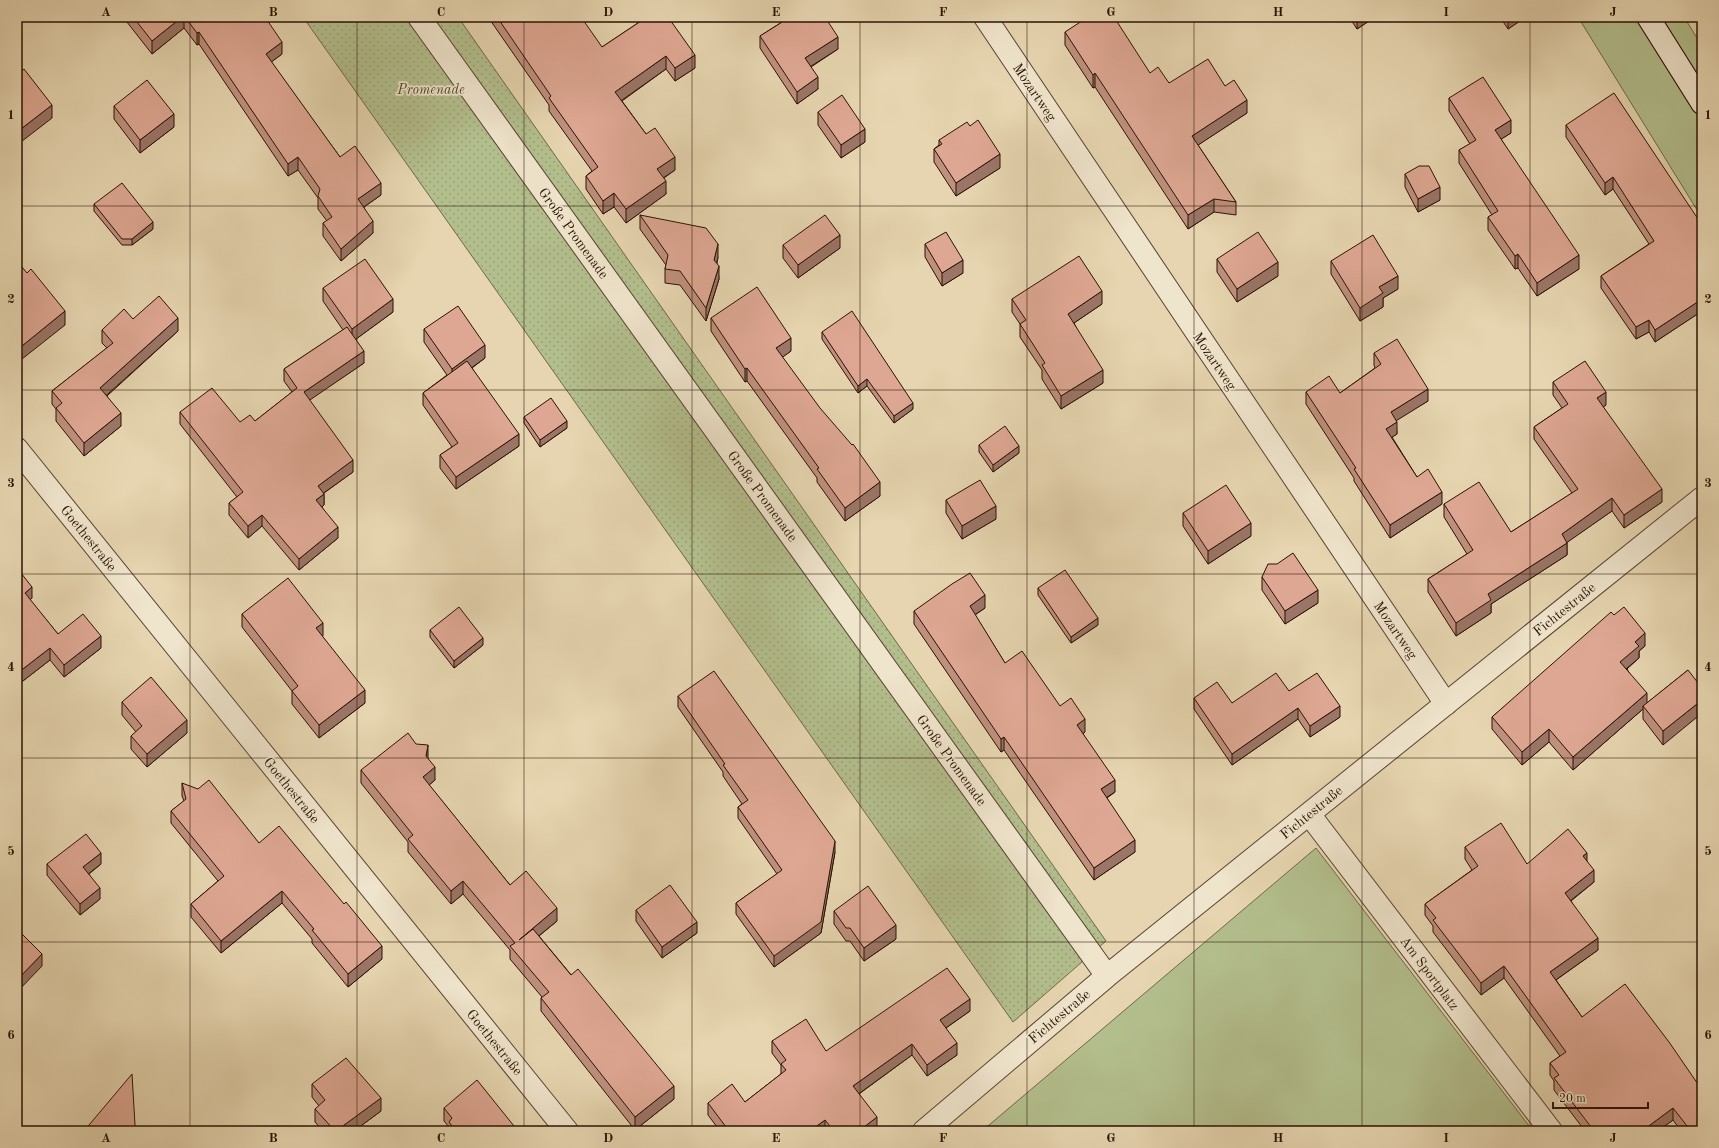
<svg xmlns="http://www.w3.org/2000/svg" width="1719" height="1148" font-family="'Old Standard TT',serif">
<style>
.grass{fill:#b3be8d;stroke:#6e6848}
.park{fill:url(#park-dots);stroke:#6e6848}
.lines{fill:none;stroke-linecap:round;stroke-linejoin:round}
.street-casing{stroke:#59432e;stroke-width:24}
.secondary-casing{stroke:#2a1202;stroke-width:24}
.street{stroke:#efe4cc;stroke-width:22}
.secondary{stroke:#efe4cc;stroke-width:22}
.wall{fill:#bf907e;stroke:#2a1202}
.shaded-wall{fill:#9b7567;stroke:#2a1202}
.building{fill:#dea793;stroke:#2a1202}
.grid{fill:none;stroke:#2a1202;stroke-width:1;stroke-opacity:0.55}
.labels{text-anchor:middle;stroke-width:3.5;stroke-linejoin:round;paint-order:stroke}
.park-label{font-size:14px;font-style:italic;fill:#53462c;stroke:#efe4cc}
.street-label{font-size:14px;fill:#2a1202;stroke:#efe4cc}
.neatline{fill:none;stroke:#2a1202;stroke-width:1.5}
.grid-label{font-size:13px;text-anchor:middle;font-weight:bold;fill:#2a1202}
</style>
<defs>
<pattern id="park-dots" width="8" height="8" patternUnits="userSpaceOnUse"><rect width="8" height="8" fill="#b3be8d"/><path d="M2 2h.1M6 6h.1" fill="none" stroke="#9aa278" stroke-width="1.8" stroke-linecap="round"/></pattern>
</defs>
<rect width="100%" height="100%" fill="#e6d5b0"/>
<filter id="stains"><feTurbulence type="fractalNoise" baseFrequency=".005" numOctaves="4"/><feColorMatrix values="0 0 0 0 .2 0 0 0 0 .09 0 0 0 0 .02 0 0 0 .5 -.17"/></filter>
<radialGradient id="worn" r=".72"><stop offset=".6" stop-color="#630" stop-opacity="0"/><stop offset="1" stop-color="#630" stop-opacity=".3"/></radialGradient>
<!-- grass -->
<path class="grass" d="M 1578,17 L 1684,17 L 1702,46 L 1702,218 Z
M 1316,848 L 1533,1131 L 982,1131 Z"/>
<!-- park -->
<path class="park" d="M 303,17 L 458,17 L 1106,941 L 1013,1022 Z"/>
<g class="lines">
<defs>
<path id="street" d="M 419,17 L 1107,976
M 985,17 L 1446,704
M 17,449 L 567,1131
M 1309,814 L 1551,1131
M 924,1131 L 1107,976 L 1702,498"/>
<path id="secondary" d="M 1648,17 L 1702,103"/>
</defs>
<!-- street casing -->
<use href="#street" class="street-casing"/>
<!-- secondary casing -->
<use href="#secondary" class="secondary-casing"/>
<!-- street -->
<use href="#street" class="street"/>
<!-- secondary -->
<use href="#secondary" class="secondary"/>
</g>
<!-- wall -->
<path class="wall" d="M 123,17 L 247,17 L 282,54 L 271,62 L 340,157 L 381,195 L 364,207 L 373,233 L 341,261 L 323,236 L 323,223 L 327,221 L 318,209 L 318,198 L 298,170 L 288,176 L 199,44 L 197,45 L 184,28 L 152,54 Z
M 488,17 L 560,17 L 561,18 L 602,47 L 647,17 L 695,68 L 675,81 L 666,69 L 622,101 L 646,134 L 675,170 L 664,178 L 666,194 L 626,223 L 614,207 L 603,214 L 586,189 L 586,176 L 592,171 L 549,111 L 549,105 Z
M 778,17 L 825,17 L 838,49 L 811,67 L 818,89 L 797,104 L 760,48 L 760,36 L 782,22 Z
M 1349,17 L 1375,17 L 1357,29 Z
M 1500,17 L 1526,17 L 1508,29 Z
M 1065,32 L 1150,73 L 1169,83 L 1225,86 L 1247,113 L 1198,145 L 1236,202 L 1236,215 L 1214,212 L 1188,229 L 1095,87 L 1093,88 L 1065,45 Z
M 1449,98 L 1511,133 L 1501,139 L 1579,269 L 1537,296 L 1518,268 L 1515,269 L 1488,230 L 1488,217 L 1492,215 L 1459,163 L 1459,150 L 1470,144 L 1449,111 Z
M 114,106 L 174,127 L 140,153 L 114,119 Z
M 818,112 L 865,142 L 841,158 L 818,125 Z
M 1566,125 L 1702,225 L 1702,311 L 1655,342 L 1649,332 L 1636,339 L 1601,288 L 1601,276 L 1649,244 L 1613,189 L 1605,195 L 1566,137 Z
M 939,140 L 1000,168 L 956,196 L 934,162 L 934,149 L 939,145 Z
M 1405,174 L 1440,200 L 1418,212 L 1405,187 Z
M 94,204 L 153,229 L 132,245 L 122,245 L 94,211 Z
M 640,215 L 718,257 L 717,263 L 719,279 L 706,321 L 680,285 L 665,283 L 665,269 L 666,265 L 640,229 Z
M 925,244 L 963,273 L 942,286 L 925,257 Z
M 783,245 L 840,248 L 798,278 L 783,258 Z
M 1217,259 L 1278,276 L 1237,302 L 1217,272 Z
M 1331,261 L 1398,289 L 1383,298 L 1383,307 L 1360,321 L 1331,274 Z
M 323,288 L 393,312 L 356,339 L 364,363 L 309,400 L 353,472 L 324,493 L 324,505 L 322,507 L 338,538 L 299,570 L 262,526 L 248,538 L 229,515 L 229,503 L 237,497 L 180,424 L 180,412 L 240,422 L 255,421 L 292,392 L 284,381 L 284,369 L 343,330 L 323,301 Z
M 1012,299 L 1102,304 L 1074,323 L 1103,383 L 1061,409 L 1042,379 L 1042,370 L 1020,337 L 1020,324 L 1012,312 Z
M 711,318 L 791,351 L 782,357 L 880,496 L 845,521 L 817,482 L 817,478 L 747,381 L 745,382 L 711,331 Z
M 133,319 L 178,331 L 107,396 L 121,426 L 84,456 L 56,421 L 56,409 L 52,404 L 52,391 L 107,348 L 102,343 L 102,330 Z
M 424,329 L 485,358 L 472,368 L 519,446 L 456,489 L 440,468 L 440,455 L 452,447 L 423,405 L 423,393 L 447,375 L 424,342 Z
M 822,332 L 913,409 L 894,423 L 867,386 L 858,393 L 822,339 Z
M 1374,353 L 1428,401 L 1396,420 L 1397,434 L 1392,437 L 1417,477 L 1442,504 L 1390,538 L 1354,481 L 1354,478 L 1306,404 L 1306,392 L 1340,393 L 1375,368 L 1374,365 Z
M 1553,382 L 1606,405 L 1603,407 L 1662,502 L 1624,528 L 1612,511 L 1567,542 L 1567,555 L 1491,604 L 1491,613 L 1456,636 L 1428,592 L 1428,579 L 1467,554 L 1444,517 L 1444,504 L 1511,532 L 1572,493 L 1534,439 L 1534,427 L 1562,408 L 1553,395 Z
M 524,417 L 567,428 L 540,447 L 524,423 Z
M 979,445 L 1019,453 L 993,472 L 979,452 Z
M 946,500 L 996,519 L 962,539 L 946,513 Z
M 1183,513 L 1251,536 L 1208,564 L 1183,526 Z
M 17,568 L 32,598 L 30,600 L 58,634 L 101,648 L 64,677 L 50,660 L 19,684 L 17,682 Z
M 1262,577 L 1318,603 L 1285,624 L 1262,590 Z
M 1038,588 L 1098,625 L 1071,643 L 1038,595 Z
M 985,608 L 975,615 L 1005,663 L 1060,706 L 1085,732 L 1083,734 L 1115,792 L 1107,798 L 1135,852 L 1094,880 L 1004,750 L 1001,752 L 914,624 L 914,611 Z
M 242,614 L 323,636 L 322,636 L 365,703 L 319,738 L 292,704 L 292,691 L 242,627 Z
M 1614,615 L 1645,646 L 1639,651 L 1639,658 L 1627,669 L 1647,703 L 1688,670 L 1663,745 L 1643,719 L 1643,709 L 1573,770 L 1549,742 L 1522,765 L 1492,729 L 1492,717 Z
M 430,630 L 483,645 L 454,668 L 430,637 Z
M 1289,691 L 1340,717 L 1310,737 L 1298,719 L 1232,765 L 1194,709 L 1194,698 L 1232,703 Z
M 678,696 L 835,852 L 821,933 L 774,967 L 736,914 L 736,903 L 777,874 L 738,818 L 738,807 L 742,804 L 723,776 L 723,772 L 678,707 Z
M 122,702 L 187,733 L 147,767 L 131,749 L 131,736 L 136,732 L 122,715 Z
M 428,758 L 435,780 L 429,785 L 510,885 L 557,921 L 539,936 L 674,1099 L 635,1130 L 541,1011 L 541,998 L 542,997 L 510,959 L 510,950 L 463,894 L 451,904 L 408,852 L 408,842 L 361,783 L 361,770 Z
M 182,783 L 259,843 L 382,959 L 348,987 L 312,943 L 312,939 L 282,903 L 221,953 L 191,917 L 191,904 L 218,881 L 171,823 L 171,811 L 184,801 L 182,796 Z
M 1465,847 L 1527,864 L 1587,861 L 1594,882 L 1571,901 L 1598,950 L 1556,980 L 1582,1017 L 1702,1131 L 1681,1131 L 1673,1120 L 1658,1131 L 1585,1131 L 1554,1090 L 1554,1081 L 1550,1075 L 1550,1063 L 1560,1056 L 1504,978 L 1481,995 L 1433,932 L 1433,926 L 1425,915 L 1425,904 L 1472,870 L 1465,859 Z
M 47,864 L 101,864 L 89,874 L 100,899 L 80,915 L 47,875 Z
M 636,910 L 697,933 L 662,958 L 636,921 Z
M 834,911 L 896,939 L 864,961 L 850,941 L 846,941 L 834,924 Z
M 970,1011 L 946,1028 L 957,1055 L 927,1076 L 912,1055 L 859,1094 L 877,1129 L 875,1131 L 720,1131 L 708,1115 L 708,1103 L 745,1102 L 781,1074 L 781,1065 L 772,1053 L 772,1041 L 826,1051 Z
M 312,1084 L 381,1111 L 354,1131 L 323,1131 L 315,1122 L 315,1109 L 319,1106 L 312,1097 Z
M 444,1108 L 518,1131 L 449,1131 L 449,1127 L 444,1121 Z"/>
<!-- shaded-wall -->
<path class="shaded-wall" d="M 182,17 L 184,17 L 184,28 L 152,54 L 152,41 Z
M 1357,17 L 1375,17 L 1357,29 Z
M 1508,17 L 1526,17 L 1508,29 Z
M 199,32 L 199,44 L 197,45 L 197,33 Z
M 838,37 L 838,49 L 805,70 L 805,58 Z
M 282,42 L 282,54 L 266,66 L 266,54 Z
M 695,55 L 695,68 L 675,81 L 675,68 Z
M 666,56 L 666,69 L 615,105 L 615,92 Z
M 1095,73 L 1095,87 L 1093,88 L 1093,75 Z
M 818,77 L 818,89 L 797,104 L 797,92 Z
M 1247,100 L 1247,113 L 1192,149 L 1192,136 Z
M 52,105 L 52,118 L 17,145 L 17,132 Z
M 174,114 L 174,127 L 140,153 L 140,140 Z
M 1511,120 L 1511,133 L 1495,143 L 1495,130 Z
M 865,129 L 865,142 L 841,158 L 841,145 Z
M 1000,154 L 1000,168 L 956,196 L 956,183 Z
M 298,157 L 298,170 L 288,176 L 288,164 Z
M 675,157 L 675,170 L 657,182 L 657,169 Z
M 1613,177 L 1613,189 L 1605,195 L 1605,183 Z
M 666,181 L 666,194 L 626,223 L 626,209 Z
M 381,183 L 381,195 L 358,211 L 358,199 Z
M 1440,187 L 1440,200 L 1418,212 L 1418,199 Z
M 614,193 L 614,207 L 603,214 L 603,201 Z
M 1214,199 L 1214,212 L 1188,229 L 1188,215 Z
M 373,221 L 373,233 L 341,261 L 341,249 Z
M 153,222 L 153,229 L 132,245 L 132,239 Z
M 840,235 L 840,248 L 798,278 L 798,265 Z
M 718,244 L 718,257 L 714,273 L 714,260 Z
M 1518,254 L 1518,268 L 1515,269 L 1515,256 Z
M 1579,255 L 1579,269 L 1537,296 L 1537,283 Z
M 963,260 L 963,273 L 942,286 L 942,273 Z
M 1278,262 L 1278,276 L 1237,302 L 1237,289 Z
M 719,266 L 719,279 L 706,321 L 706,308 Z
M 1398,276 L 1398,289 L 1383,298 L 1383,307 L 1360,321 L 1360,308 L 1379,287 Z
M 1102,291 L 1102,304 L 1068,327 L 1068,314 Z
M 393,299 L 393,312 L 352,342 L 352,329 Z
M 1702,299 L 1702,311 L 1655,342 L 1655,330 Z
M 65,311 L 65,325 L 17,363 L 17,350 Z
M 178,318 L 178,331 L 100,401 L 100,388 Z
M 1649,320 L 1649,332 L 1636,339 L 1636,327 Z
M 791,338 L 791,351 L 776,362 L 776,348 Z
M 485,345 L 485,358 L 452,382 L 452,369 Z
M 364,351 L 364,363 L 304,404 L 304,392 Z
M 747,368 L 747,381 L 745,382 L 745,369 Z
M 1103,370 L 1103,383 L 1061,409 L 1061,396 Z
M 867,379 L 867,386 L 858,393 L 858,386 Z
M 1428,389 L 1428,401 L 1391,424 L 1391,412 Z
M 1606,392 L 1606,405 L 1597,411 L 1597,398 Z
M 913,403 L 913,409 L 894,423 L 894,416 Z
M 121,413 L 121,426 L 84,456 L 84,443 Z
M 567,421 L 567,428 L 540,447 L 540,440 Z
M 1397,422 L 1397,434 L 1386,441 L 1386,429 Z
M 519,434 L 519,446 L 456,489 L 456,477 Z
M 1019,446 L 1019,453 L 993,472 L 993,465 Z
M 353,460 L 353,472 L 318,497 L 318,486 Z
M 880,482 L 880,496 L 845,521 L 845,508 Z
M 1662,489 L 1662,502 L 1624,528 L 1624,515 Z
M 1442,492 L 1442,504 L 1390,538 L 1390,525 Z
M 324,494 L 324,505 L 316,512 L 316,500 Z
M 1612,498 L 1612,511 L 1562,546 L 1562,534 Z
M 996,506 L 996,519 L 962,539 L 962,526 Z
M 262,515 L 262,526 L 248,538 L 248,526 Z
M 1251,523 L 1251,536 L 1208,564 L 1208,551 Z
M 338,527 L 338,538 L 299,570 L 299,559 Z
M 1567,543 L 1567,555 L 1491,604 L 1491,613 L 1456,636 L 1456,623 L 1488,594 Z
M 32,587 L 32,598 L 25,605 L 25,593 Z
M 1318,590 L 1318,603 L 1285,624 L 1285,611 Z
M 985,595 L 985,608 L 970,618 L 970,606 Z
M 1098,618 L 1098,625 L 1071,643 L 1071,637 Z
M 323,623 L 323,636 L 316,641 L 316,628 Z
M 1645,633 L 1645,646 L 1639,651 L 1639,658 L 1620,674 L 1620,662 L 1635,642 Z
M 101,636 L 101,648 L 64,677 L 64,665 Z
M 483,638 L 483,645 L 454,668 L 454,661 Z
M 50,648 L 50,660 L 19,684 L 19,672 Z
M 365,690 L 365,703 L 319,738 L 319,725 Z
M 1647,693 L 1647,705 L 1643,706 L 1643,709 L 1573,770 L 1573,757 Z
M 1702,700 L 1702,713 L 1663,745 L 1663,731 Z
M 1340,706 L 1340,717 L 1310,737 L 1310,726 Z
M 1298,708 L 1298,719 L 1232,765 L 1232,754 Z
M 1085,719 L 1085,732 L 1077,738 L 1077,725 Z
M 187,720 L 187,733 L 147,767 L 147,754 Z
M 1549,729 L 1549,742 L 1522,765 L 1522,752 Z
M 1004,737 L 1004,750 L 1001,752 L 1001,739 Z
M 428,745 L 428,758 L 426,769 L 426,756 Z
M 435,767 L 435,780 L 423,790 L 423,777 Z
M 1115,780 L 1115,792 L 1101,801 L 1101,789 Z
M 21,817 L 21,827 L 17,830 L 17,819 Z
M 1135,840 L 1135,852 L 1094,880 L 1094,868 Z
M 835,841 L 835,852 L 821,933 L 774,967 L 774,956 Z
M 101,853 L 101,864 L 83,878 L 83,867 Z
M 1587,853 L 1587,865 L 1583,856 Z
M 1594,870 L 1594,882 L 1565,905 L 1565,893 Z
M 463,881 L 463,894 L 451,904 L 451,891 Z
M 100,888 L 100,899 L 80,915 L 80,904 Z
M 282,891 L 282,903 L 221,953 L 221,941 Z
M 557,908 L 557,921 L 519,952 L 519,940 Z
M 697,922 L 697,933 L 662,958 L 662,947 Z
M 896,925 L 896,939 L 864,961 L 864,948 Z
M 1598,938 L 1598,950 L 1550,984 L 1550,972 Z
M 382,946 L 382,959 L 348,987 L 348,974 Z
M 42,954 L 42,966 L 17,992 L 17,980 Z
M 1504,966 L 1504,978 L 1481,995 L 1481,983 Z
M 970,999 L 970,1011 L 940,1032 L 940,1020 Z
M 957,1043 L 957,1055 L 927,1076 L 927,1065 Z
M 912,1044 L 912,1055 L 853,1098 L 853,1086 Z
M 674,1086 L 674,1099 L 635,1130 L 635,1117 Z
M 381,1098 L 381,1111 L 354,1131 L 336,1131 Z
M 1673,1108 L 1673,1120 L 1658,1131 L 1642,1131 Z
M 877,1117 L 877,1129 L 875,1131 L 859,1131 Z
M 825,1120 L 825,1131 L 810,1131 Z"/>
<!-- building -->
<path class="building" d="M 133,17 L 182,17 L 152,41 Z
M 185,17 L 247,17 L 248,18 L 250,17 L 265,17 L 282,42 L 266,54 L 340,157 L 355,146 L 381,183 L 358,199 L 373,221 L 341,249 L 323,223 L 332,217 L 318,196 L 320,189 L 298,157 L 288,164 L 199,32 L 197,33 Z
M 497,17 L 560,17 L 561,18 L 563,17 L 581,17 L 602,47 L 647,17 L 668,17 L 695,55 L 675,68 L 666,56 L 615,92 L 646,134 L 655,128 L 675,157 L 657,169 L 666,181 L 626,209 L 614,193 L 603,201 L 586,176 L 598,167 L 549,98 L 551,96 Z
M 786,17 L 825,17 L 838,37 L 805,58 L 818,77 L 797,92 L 760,36 L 787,19 Z
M 1088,17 L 1114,17 L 1150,73 L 1158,67 L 1169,83 L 1208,59 L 1225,86 L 1234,80 L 1247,100 L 1192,136 L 1236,202 L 1214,199 L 1188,215 L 1095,73 L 1093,75 L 1065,32 Z
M 24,69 L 52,105 L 17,132 L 17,75 Z
M 1483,77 L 1511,120 L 1495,130 L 1579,255 L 1537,283 L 1518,254 L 1515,256 L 1488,217 L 1498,211 L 1459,150 L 1476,140 L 1449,98 Z
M 147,80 L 174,114 L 140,140 L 114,106 Z
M 1614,93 L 1702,225 L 1702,299 L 1655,330 L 1649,320 L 1636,327 L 1601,276 L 1654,241 L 1613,177 L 1605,183 L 1566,125 Z
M 842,95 L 865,129 L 841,145 L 818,112 Z
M 978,120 L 1000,154 L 956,183 L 934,149 L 942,144 L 939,140 L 967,122 L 970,126 Z
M 1419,166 L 1429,166 L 1440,187 L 1418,199 L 1405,174 Z
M 122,183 L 153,222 L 132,239 L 122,239 L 94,204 Z
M 640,215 L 706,228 L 718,244 L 714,260 L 719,266 L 706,308 L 680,271 L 665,269 L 668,255 Z
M 825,215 L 840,235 L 798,265 L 783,245 Z
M 946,232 L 963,260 L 942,273 L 925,244 Z
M 1258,232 L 1278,262 L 1237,289 L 1217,259 Z
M 1373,235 L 1398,276 L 1379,287 L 1383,293 L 1360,308 L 1331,261 Z
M 1079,256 L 1102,291 L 1068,314 L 1103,370 L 1061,396 L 1042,365 L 1045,363 L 1020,324 L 1026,320 L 1012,299 Z
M 365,259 L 393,299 L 352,329 L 323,288 Z
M 17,261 L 27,273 L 31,269 L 65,311 L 17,350 Z
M 757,287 L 791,338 L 776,348 L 820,408 L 852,445 L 853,444 L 880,482 L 845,508 L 817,469 L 819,468 L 747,368 L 745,369 L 711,318 Z
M 159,296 L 178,318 L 100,388 L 121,413 L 84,443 L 56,408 L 62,403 L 52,391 L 113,343 L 102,330 L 124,309 L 133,319 Z
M 458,306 L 485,345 L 452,369 L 424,329 Z
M 852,311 L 913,403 L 894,416 L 867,379 L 858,386 L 822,332 Z
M 347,327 L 364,351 L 304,392 L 353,460 L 318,486 L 324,494 L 316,500 L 338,527 L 299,559 L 262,515 L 248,526 L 229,503 L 243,492 L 180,412 L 212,388 L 240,422 L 250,415 L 255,421 L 297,388 L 284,369 Z
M 1397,339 L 1428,389 L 1391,412 L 1397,422 L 1386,429 L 1417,477 L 1428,469 L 1442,492 L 1390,525 L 1354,469 L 1356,468 L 1306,392 L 1329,376 L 1340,393 L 1381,364 L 1374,353 Z
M 467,361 L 519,434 L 456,477 L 440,455 L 458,443 L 423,393 Z
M 1585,361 L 1606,392 L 1597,398 L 1662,489 L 1624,515 L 1612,498 L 1562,534 L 1567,543 L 1488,594 L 1491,600 L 1456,623 L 1428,579 L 1473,550 L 1444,504 L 1479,482 L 1511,532 L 1578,489 L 1534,427 L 1568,404 L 1553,382 Z
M 551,398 L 567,421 L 540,440 L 524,417 Z
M 1005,426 L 1019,446 L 993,465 L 979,445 Z
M 980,480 L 996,506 L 962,526 L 946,500 Z
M 1226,485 L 1251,523 L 1208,551 L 1183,513 Z
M 1293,553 L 1318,590 L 1285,611 L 1262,577 L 1268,564 L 1277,564 Z
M 17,568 L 32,587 L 25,593 L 58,634 L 83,614 L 101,636 L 64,665 L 50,648 L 19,672 L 17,670 Z
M 1065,570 L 1098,618 L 1071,637 L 1038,588 Z
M 970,573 L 985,595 L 970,606 L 1005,663 L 1022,651 L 1060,706 L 1071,698 L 1085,719 L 1077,725 L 1115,780 L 1101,789 L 1135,840 L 1094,868 L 1004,737 L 1001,739 L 914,611 L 952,584 Z
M 288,578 L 323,623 L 316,628 L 365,690 L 319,725 L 292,691 L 298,686 L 242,614 Z
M 459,607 L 483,638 L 454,661 L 430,630 Z
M 1624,607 L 1645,633 L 1635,642 L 1639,646 L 1620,662 L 1647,693 L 1573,757 L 1549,729 L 1522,752 L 1492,717 L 1611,612 L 1614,615 Z
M 1688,670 L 1702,688 L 1702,700 L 1663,731 L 1643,706 Z
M 714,671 L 835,841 L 821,922 L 774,956 L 736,903 L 782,870 L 738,807 L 748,800 L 723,765 L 725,764 L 678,696 Z
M 1276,673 L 1289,691 L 1317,673 L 1340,706 L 1310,726 L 1298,708 L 1232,754 L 1194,698 L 1217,682 L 1232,703 Z
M 151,677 L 187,720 L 147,754 L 131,736 L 142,726 L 122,702 Z
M 408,733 L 416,744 L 428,745 L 426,756 L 435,767 L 423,777 L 510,885 L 526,871 L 557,908 L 519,940 L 533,929 L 571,975 L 578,969 L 674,1086 L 635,1117 L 541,998 L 549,992 L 510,946 L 515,943 L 463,881 L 451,891 L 408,839 L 413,835 L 361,770 Z
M 209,780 L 259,843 L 279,826 L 344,904 L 346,902 L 382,946 L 348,974 L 312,930 L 314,929 L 282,891 L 221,941 L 191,904 L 224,876 L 171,811 L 186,799 L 182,783 L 198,789 Z
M 17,812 L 21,817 L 17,819 Z
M 1501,823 L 1527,864 L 1568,829 L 1587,853 L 1583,856 L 1594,870 L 1565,893 L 1598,938 L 1550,972 L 1582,1017 L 1625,984 L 1669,1042 L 1702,1090 L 1702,1131 L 1691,1131 L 1673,1108 L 1642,1131 L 1594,1131 L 1554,1078 L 1559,1075 L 1550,1063 L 1566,1052 L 1504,966 L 1481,983 L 1433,920 L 1436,918 L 1425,904 L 1478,866 L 1465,847 Z
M 86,834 L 101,853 L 83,867 L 100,888 L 80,904 L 47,864 Z
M 670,885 L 697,922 L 662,947 L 636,910 Z
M 868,886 L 896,925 L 864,948 L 850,928 L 846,928 L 834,911 Z
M 17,929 L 42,954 L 17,980 Z
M 947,968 L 970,999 L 940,1020 L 957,1043 L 927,1065 L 912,1044 L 853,1086 L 877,1117 L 859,1131 L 834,1131 L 825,1120 L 810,1131 L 729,1131 L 708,1103 L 732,1084 L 745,1102 L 786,1070 L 781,1064 L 786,1060 L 772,1041 L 806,1019 L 826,1051 Z
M 346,1058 L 381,1098 L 336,1131 L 335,1131 L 315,1109 L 325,1100 L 312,1084 Z
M 132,1074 L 135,1125 L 141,1131 L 84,1131 Z
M 477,1080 L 518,1131 L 456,1131 L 449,1122 L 452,1118 L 444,1108 Z"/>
<!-- grid -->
<path class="grid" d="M 190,17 L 190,1131M 357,17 L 357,1131M 524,17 L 524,1131M 692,17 L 692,1131M 860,17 L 860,1131M 1027,17 L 1027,1131M 1194,17 L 1194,1131M 1362,17 L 1362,1131M 1530,17 L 1530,1131M 17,206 L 1702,206M 17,390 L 1702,390M 17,574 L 1702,574M 17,758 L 1702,758M 17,942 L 1702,942"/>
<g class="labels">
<!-- park labels -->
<g class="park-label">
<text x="431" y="94">Promenade</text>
</g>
<!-- street labels -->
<g class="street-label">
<text transform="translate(1035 92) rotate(56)" y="5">Mozartweg</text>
<text transform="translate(574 233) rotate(54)" y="5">Große Promenade</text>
<text transform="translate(1215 361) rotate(56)" y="5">Mozartweg</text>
<text transform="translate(763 496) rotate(54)" y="5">Große Promenade</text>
<text transform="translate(89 538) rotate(51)" y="5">Goethestraße</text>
<text transform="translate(1564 609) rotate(-39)" y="5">Fichtestraße</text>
<text transform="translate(1396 630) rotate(56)" y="5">Mozartweg</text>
<text transform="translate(952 760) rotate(54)" y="5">Große Promenade</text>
<text transform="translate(292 790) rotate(51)" y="5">Goethestraße</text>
<text transform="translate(1311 812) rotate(-39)" y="5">Fichtestraße</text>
<text transform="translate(1430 973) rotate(53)" y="5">Am Sportplatz</text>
<text transform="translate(1059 1016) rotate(-40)" y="5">Fichtestraße</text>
<text transform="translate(495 1042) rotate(51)" y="5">Goethestraße</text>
</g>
</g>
<!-- margin -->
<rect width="1719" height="1148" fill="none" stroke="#e6d5b0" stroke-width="44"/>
<!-- scale -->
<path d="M1553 1102v6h95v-6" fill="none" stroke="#2a1202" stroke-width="2"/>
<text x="1559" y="1102" font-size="12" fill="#2a1202" stroke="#efe4cc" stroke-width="3" paint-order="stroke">20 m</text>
<rect x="22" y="22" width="1675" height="1104" class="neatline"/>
<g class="grid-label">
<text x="106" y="16">A</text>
<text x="273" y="16">B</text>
<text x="441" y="16">C</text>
<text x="608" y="16">D</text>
<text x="776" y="16">E</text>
<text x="943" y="16">F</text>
<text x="1111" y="16">G</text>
<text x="1278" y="16">H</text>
<text x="1446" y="16">I</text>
<text x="1613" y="16">J</text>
<text x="11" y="119">1</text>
<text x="1708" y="119">1</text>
<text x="11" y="303">2</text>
<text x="1708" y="303">2</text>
<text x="11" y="487">3</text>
<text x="1708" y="487">3</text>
<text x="11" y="671">4</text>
<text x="1708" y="671">4</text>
<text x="11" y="855">5</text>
<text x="1708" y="855">5</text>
<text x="11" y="1039">6</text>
<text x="1708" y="1039">6</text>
<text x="106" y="1142">A</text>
<text x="273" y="1142">B</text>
<text x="441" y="1142">C</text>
<text x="608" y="1142">D</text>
<text x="776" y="1142">E</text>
<text x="943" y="1142">F</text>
<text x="1111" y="1142">G</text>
<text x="1278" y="1142">H</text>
<text x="1446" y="1142">I</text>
<text x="1613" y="1142">J</text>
</g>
<rect width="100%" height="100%" filter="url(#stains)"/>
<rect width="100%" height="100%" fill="url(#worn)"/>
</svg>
